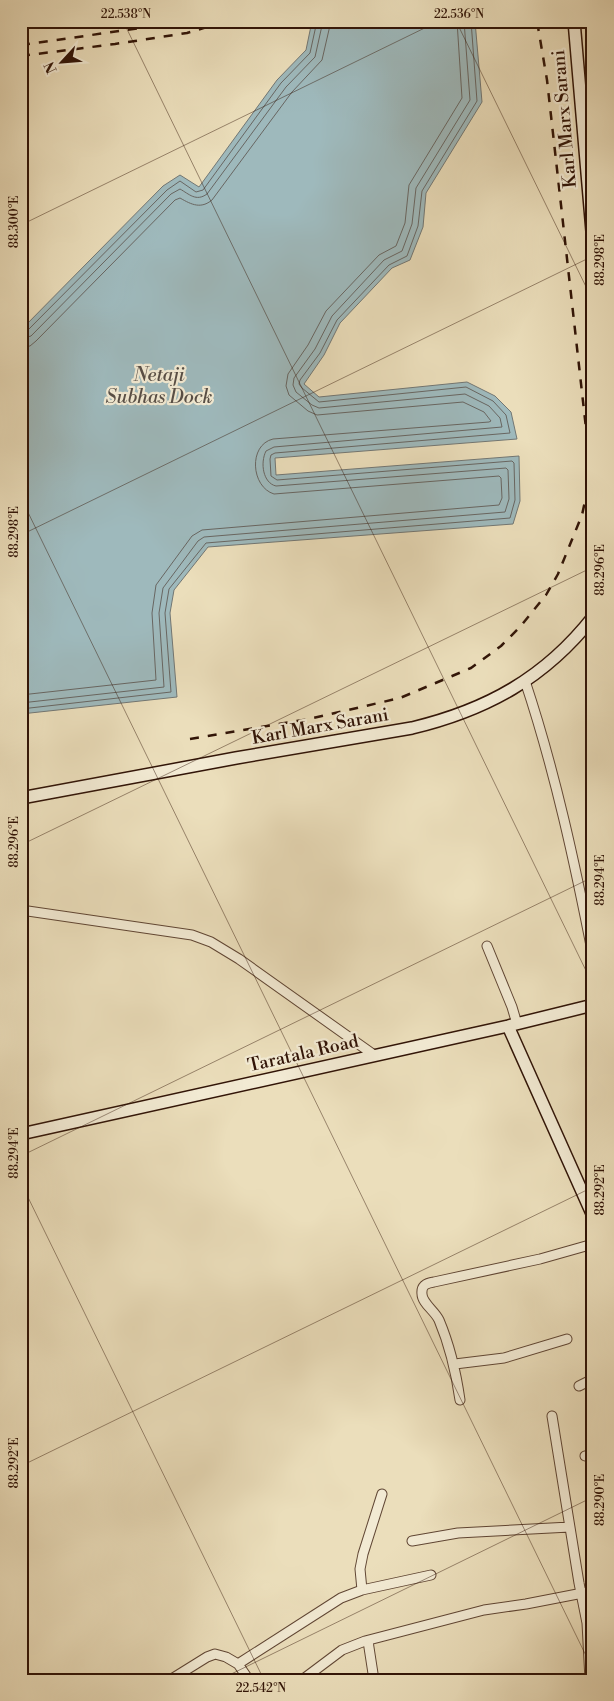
<svg xmlns="http://www.w3.org/2000/svg" width="614" height="1701" font-family="'Libre Bodoni',serif">
<style>
.water{fill:#9eb9bc;stroke:#727774}
.lines{fill:none;stroke-linecap:round;stroke-linejoin:round}
.shore{stroke:#686662;stroke-width:1}
.street-casing{stroke:#604634;stroke-width:11}
.secondary-casing{stroke:#311407;stroke-width:14}
.street{stroke:#f2ead3;stroke-width:9}
.secondary{stroke:#f2ead3;stroke-width:11}
.rail{stroke:#311407;stroke-width:2.5;stroke-dasharray:9 9;stroke-linecap:butt}
.ticks{fill:none;stroke:#311407;stroke-width:1;stroke-opacity:0.45}
.labels{text-anchor:middle;stroke-width:4.5;stroke-linejoin:round;paint-order:stroke}
.street-label{font-size:18px;fill:#311407;stroke:#f2ead3}
.water-label{font-size:19px;font-style:italic;fill:#574e46;stroke:#f2ead3}
.neatline{fill:none;stroke:#311407;stroke-width:2}
.ticks-label{font-size:12px;text-anchor:middle;fill:#311407}
</style>
<rect width="100%" height="100%" fill="#ebdebb"/>
<filter id="stains"><feTurbulence type="fractalNoise" baseFrequency=".004" numOctaves="4"/><feColorMatrix values="0 0 0 0 .2 0 0 0 0 .09 0 0 0 0 .02 0 0 0 .5 -.17"/></filter>
<radialGradient id="worn" r=".72"><stop offset=".6" stop-color="#630" stop-opacity="0"/><stop offset="1" stop-color="#630" stop-opacity=".3"/></radialGradient>
<!-- water -->
<path class="water" d="M 312,21 L 475,21 L 482,102 L 426,193 L 423,227 L 410,260 L 392,268 L 340,323 L 324,355 L 304,384 L 319,397 L 467,382 L 495,396 L 511,412 L 517,439 L 275,458 L 276,475 L 519,456 L 520,501 L 513,524 L 208,547 L 174,590 L 170,613 L 177,697 L 21,714 L 21,330 L 163,186 L 180,175 L 199,187 L 277,80 L 306,50 Z"/>
<g class="lines">
<!-- shore -->
<path class="shore" d="M 21,333 L 27,331 L 167,190 L 180,181 L 196,192 L 203,190 L 281,83 L 310,53 L 317,21
M 21,339 L 31,336 L 171,194 L 180,189 C 189,194 196,202 207,194 L 286,87 L 315,57 L 323,21
M 21,347 L 30,346 L 36,341 L 175,200 L 180,198 C 192,205 201,209 212,200 L 292,92 L 322,60 L 331,21
M 21,695 L 156,680 L 152,613 L 156,585 L 192,536 L 202,530 L 499,505 L 502,498 L 501,478 L 499,476 L 274,494 C 251,487 248,445 273,439 L 489,422 L 491,421 L 484,412 L 463,402 L 317,415 L 308,411 L 289,395 L 286,386 L 288,374 L 308,345 L 326,311 L 379,255 L 396,246 L 405,223 L 409,185 L 462,98 L 457,21
M 21,703 L 164,687 L 159,613 L 163,588 L 198,541 L 204,537 L 505,512 L 509,499 L 508,470 L 506,468 L 276,486 C 263,483 260,463 266,451 L 274,447 L 502,427 L 500,418 L 489,406 L 465,394 L 319,408 L 312,405 L 296,392 L 293,385 L 294,378 L 315,349 L 332,316 L 384,260 L 402,251 L 412,224 L 416,188 L 470,100 L 464,21
M 21,709 L 171,692 L 165,613 L 169,589 L 206,543 L 510,518 L 515,500 L 514,463 L 512,461 L 277,480 L 271,476 L 270,459 L 271,455 L 275,453 L 510,433 L 506,415 L 493,401 L 466,387 L 319,402 L 302,388 L 299,384 L 300,380 L 320,353 L 337,320 L 389,265 L 407,256 L 418,226 L 422,191 L 477,101 L 471,21"/>
<defs>
<path id="street" d="M 525,681 C 555,771 575,864 593,956
M 21,910 L 192,935 L 211,942 L 239,959 L 374,1055
M 487,946 L 512,1007 L 517,1024
M 455,1364 L 504,1358 L 567,1339
M 579,1386 L 593,1379
M 460,1400 C 456,1372 450,1346 439,1320 C 435,1311 422,1303 422,1294 C 421,1285 427,1283 434,1282 L 540,1259 L 593,1244
M 552,1416 L 579,1583 L 587,1623 L 590,1680
M 585,1456 L 593,1455
M 412,1541 L 458,1533 L 570,1527
M 362,1590 L 360,1569 L 363,1554 L 382,1494
M 368,1641 L 374,1680
M 238,1664 L 341,1598 L 362,1590 L 431,1575
M 170,1680 L 207,1657 L 215,1654 L 226,1657 L 238,1664 L 249,1680
M 302,1680 L 342,1650 L 365,1641 L 484,1610 L 526,1604 L 593,1591
M 538,1680 L 564,1680"/>
<path id="secondary" d="M 574,21 L 593,243
M 21,798 L 236,758 L 412,728 C 487,710 545,678 593,617
M 508,1026 L 593,1216
M 21,1134 L 508,1026 L 593,1005"/>
</defs>
<!-- street casing -->
<use href="#street" class="street-casing"/>
<!-- secondary casing -->
<use href="#secondary" class="secondary-casing"/>
<!-- street -->
<use href="#street" class="street"/>
<!-- secondary -->
<use href="#secondary" class="secondary"/>
<!-- rail -->
<path class="rail" d="M 21,45 L 190,21
M 21,56 L 115,44 L 187,33 L 227,21
M 190,739 L 309,719 L 400,698 L 471,668 L 501,646 L 520,627 L 546,595 L 558,574 L 582,515 L 587,492 L 589,455 L 547,80 L 537,21"/>
</g>
<!-- ticks -->
<path class="ticks" d="M 123,21 L 593,985M 456,21 L 593,301M 21,225 L 439,21M 21,498 L 593,1670M 21,535 L 593,256M 21,845 L 593,567M 21,1156 L 593,877M 21,1183 L 264,1680M 21,1466 L 593,1187M 219,1680 L 593,1497"/>
<g class="labels">
<!-- street labels -->
<g class="street-label">
<text transform="translate(564 119) rotate(-95)" y="6">Karl Marx Sarani</text>
<text transform="translate(320 726) rotate(-10)" y="6">Karl Marx Sarani</text>
<text transform="translate(303 1053) rotate(-13)" y="6">Taratala Road</text>
</g>
<!-- water labels -->
<g class="water-label">
<text x="159" y="381">Netaji<tspan x="159" dy="22">Subhas Dock</tspan></text>
</g>
</g>
<!-- margin -->
<rect width="614" height="1701" fill="none" stroke="#ebdebb" stroke-width="55"/>
<!-- north arrow -->
<g transform="translate(62 62) rotate(244)" stroke="#f2ead3" stroke-width="4" paint-order="stroke">
<path d="M0-4L9 19L0 12L-9 19Z" fill="#311407"/>
<text y="-8" font-size="14" font-weight="bold" text-anchor="middle" fill="#311407">N</text>
</g>
<rect x="28" y="28" width="558" height="1646" class="neatline"/>
<g class="ticks-label">
<text x="126" y="18">22.538°N</text>
<text x="459" y="18">22.536°N</text>
<text transform="translate(14 222) rotate(-90)" y="4">88.300°E</text>
<text transform="translate(600 260) rotate(-90)" y="4">88.298°E</text>
<text transform="translate(14 532) rotate(-90)" y="4">88.298°E</text>
<text transform="translate(600 570) rotate(-90)" y="4">88.296°E</text>
<text transform="translate(14 842) rotate(-90)" y="4">88.296°E</text>
<text transform="translate(600 880) rotate(-90)" y="4">88.294°E</text>
<text transform="translate(14 1153) rotate(-90)" y="4">88.294°E</text>
<text transform="translate(600 1190) rotate(-90)" y="4">88.292°E</text>
<text transform="translate(14 1463) rotate(-90)" y="4">88.292°E</text>
<text transform="translate(600 1500) rotate(-90)" y="4">88.290°E</text>
<text x="261" y="1692">22.542°N</text>
</g>
<rect width="100%" height="100%" filter="url(#stains)"/>
<rect width="100%" height="100%" fill="url(#worn)"/>
</svg>
